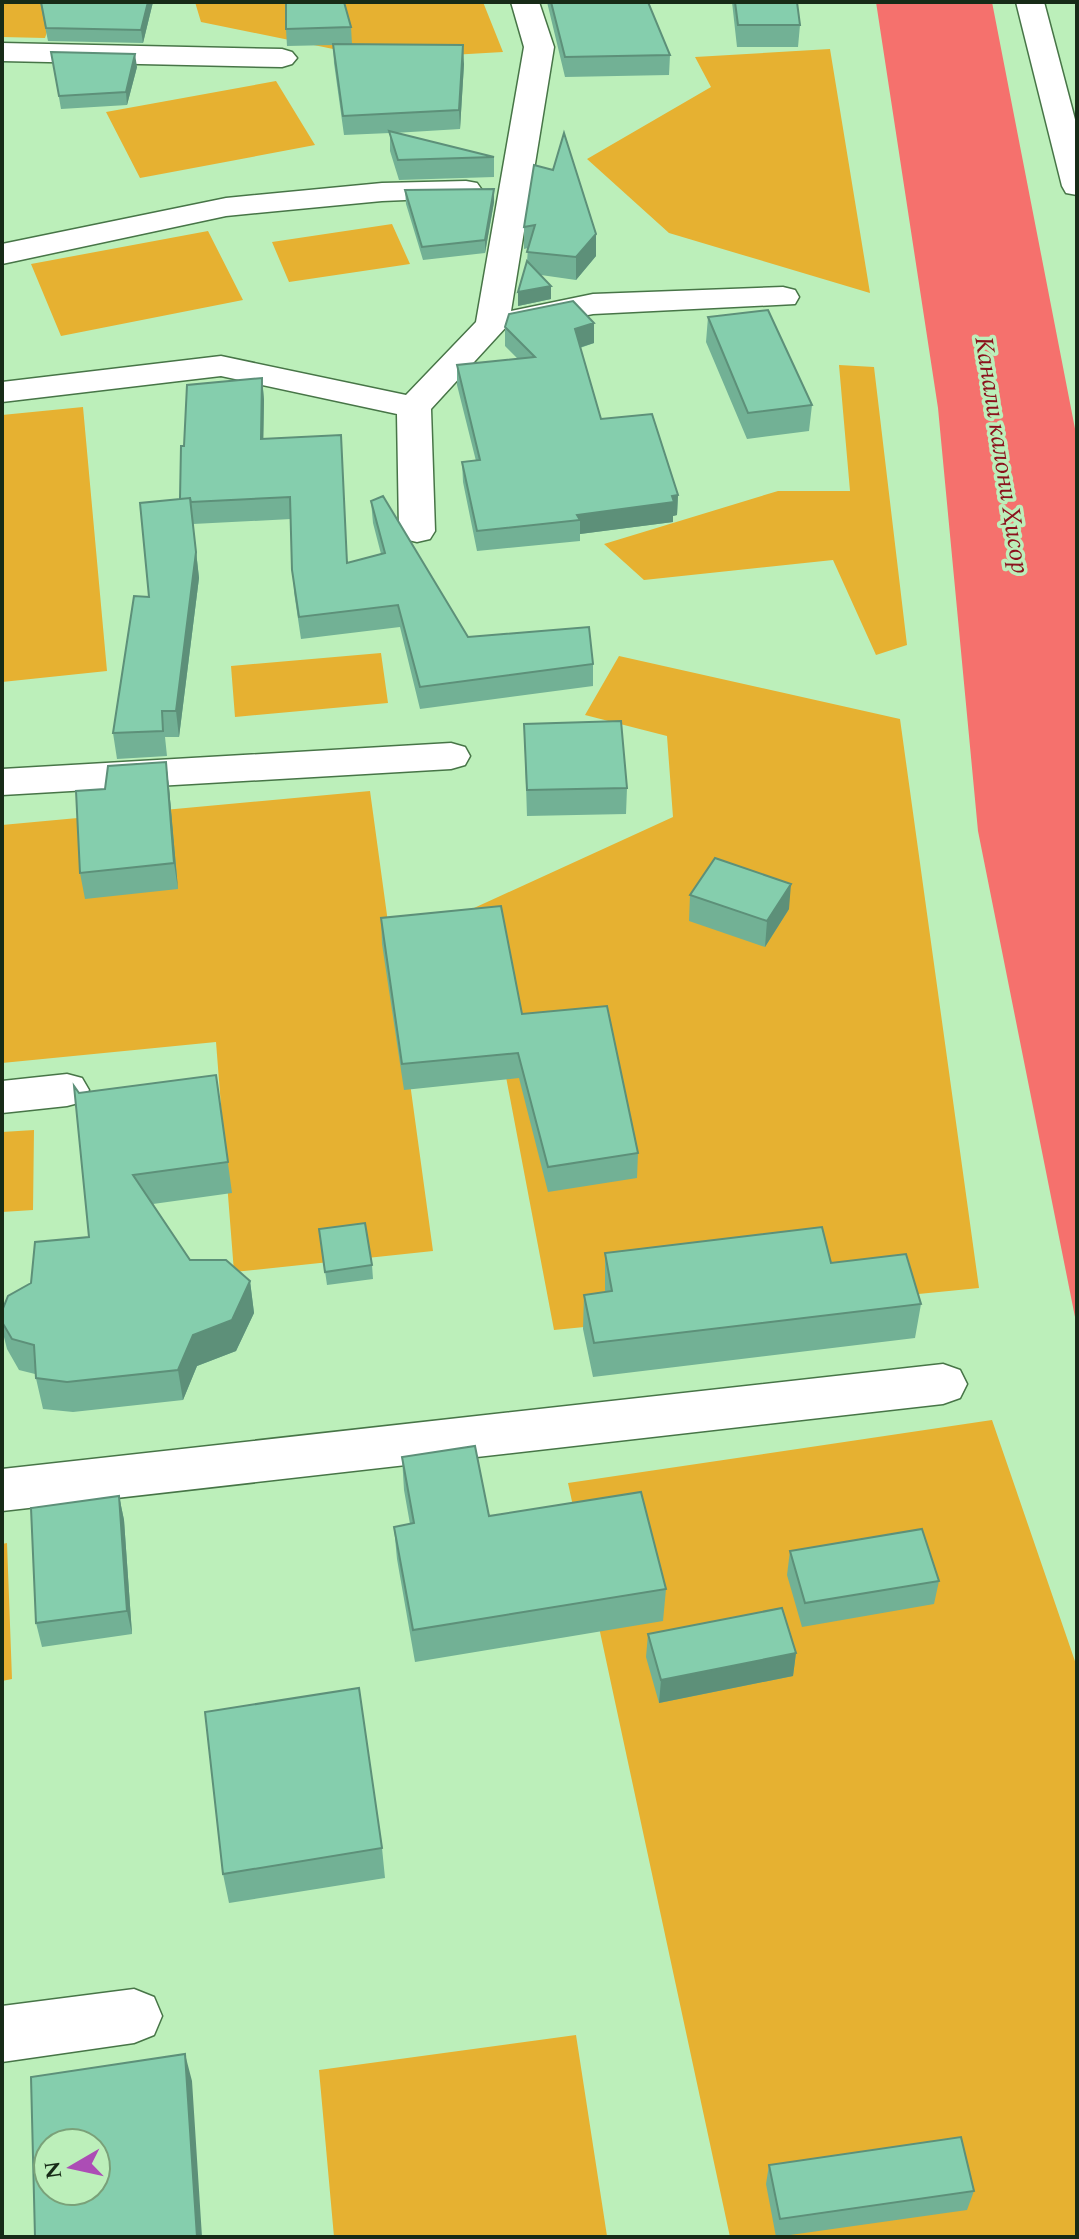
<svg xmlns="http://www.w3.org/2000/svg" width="1079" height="2239" font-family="Spectral,serif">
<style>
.green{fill:#e6b131}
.water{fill:#f5716d}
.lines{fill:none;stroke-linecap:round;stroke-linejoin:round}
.minor-casing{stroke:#477547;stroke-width:3}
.minor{fill:#fff;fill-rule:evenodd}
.wall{fill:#72b195}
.shaded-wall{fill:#5d9079}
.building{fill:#85cead;stroke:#5d9079;stroke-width:2;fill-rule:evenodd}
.labels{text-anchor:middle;stroke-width:7;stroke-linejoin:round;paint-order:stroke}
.far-water-label{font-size:26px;font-style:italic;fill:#8b111c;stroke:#bcefba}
</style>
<rect width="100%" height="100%" fill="#bcefba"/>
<!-- green -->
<path class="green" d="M 2,2 L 57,2 L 45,38 L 2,37 Z
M 195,2 L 483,2 L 503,52 L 382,59 L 201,22 Z
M 830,49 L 870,293 L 669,233 L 587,159 L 711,87 L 695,57 Z
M 276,81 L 315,145 L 140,178 L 106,112 Z
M 392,224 L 410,264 L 289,282 L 272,242 Z
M 208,231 L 243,300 L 61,336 L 31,264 Z
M 839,365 L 874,367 L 907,645 L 876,655 L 833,560 L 644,580 L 604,544 L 778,491 L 850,491 Z
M 83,407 L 107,671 L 2,682 L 2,415 Z
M 381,653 L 388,703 L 235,717 L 231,666 Z
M 619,656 L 900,719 L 979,1288 L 554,1330 L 474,908 L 673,817 L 667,736 L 585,715 Z
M 370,791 L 433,1251 L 234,1272 L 216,1042 L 2,1063 L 2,825 Z
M 34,1130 L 33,1210 L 2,1212 L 2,1132 Z
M 992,1420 L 1077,1667 L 1077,2237 L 730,2237 L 568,1483 Z
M 7,1543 L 12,1679 L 2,1681 L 2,1544 Z
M 576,2035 L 607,2236 L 334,2237 L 319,2070 Z"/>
<!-- water -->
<path class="water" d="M 876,2 L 992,2 L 1077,439 L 1077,1327 L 978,831 L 938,408 Z"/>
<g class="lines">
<defs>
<path id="minor" d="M 511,2 L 539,2 L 554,47 L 511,311 L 593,294 L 783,287 L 795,290 L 799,297 L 795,304 L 593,314 L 518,329 L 507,326 L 431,409 L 435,531 L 430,539 L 417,542 L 404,539 L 399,531 L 397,414 L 221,376 L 2,402 L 2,382 L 221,356 L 406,395 L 476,322 L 524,47 Z
M 1016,2 L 1044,2 L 1077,127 L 1077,195 L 1066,193 L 1062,186 Z
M 2,43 L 282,49 L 292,52 L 297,58 L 292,64 L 282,67 L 2,61 Z
M 466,181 L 477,183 L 482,190 L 477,197 L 382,201 L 226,216 L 2,264 L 2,244 L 226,198 L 382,183 Z
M 451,743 L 465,747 L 470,756 L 465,765 L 451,769 L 2,795 L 2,769 Z
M 67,1074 L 82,1078 L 89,1090 L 82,1102 L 67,1106 L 2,1113 L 2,1081 Z
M 943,1364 L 960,1370 L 967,1384 L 960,1398 L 943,1404 L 2,1511 L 2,1469 Z
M 134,1989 L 154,1997 L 162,2016 L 154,2035 L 134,2043 L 2,2062 L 2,2006 Z"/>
</defs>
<!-- minor casing -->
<use href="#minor" class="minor-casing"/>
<!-- minor -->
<use href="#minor" class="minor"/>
</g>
<!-- wall -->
<path class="wall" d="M 40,2 L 153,2 L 143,43 L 48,41 Z
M 547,2 L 648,2 L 670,55 L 669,75 L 565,77 Z
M 732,2 L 797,2 L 800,25 L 798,47 L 737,47 Z
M 351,27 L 352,44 L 464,64 L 460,129 L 394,133 L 494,157 L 494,177 L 399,180 L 390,151 L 390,133 L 344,135 L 334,63 L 333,45 L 287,46 L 286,29 Z
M 51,52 L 137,67 L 127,105 L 61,109 Z
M 534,165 L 596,234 L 596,256 L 576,280 L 541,275 L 551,286 L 551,299 L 518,306 L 527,262 L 528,248 L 524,249 L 524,227 Z
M 494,189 L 494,202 L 485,253 L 423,260 L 406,204 L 405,190 Z
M 708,317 L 812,405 L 809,431 L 747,439 L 706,342 Z
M 505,327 L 594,343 L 580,348 L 601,419 L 678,495 L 677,515 L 673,516 L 673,522 L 580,534 L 580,541 L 477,551 L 463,482 L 462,462 L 476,461 L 457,385 L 457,365 L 518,359 L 505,346 Z
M 262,378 L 264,400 L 263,439 L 347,563 L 381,554 L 373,523 L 371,501 L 468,637 L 593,664 L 593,686 L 420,709 L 400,627 L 301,639 L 294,592 L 291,519 L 193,524 L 199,578 L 179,737 L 165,737 L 167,756 L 117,759 L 113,733 L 149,597 L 180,499 Z
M 524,724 L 627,788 L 626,814 L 527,816 Z
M 166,762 L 169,788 L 178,889 L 85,899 L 80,873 L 105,789 Z
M 690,895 L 789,909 L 765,947 L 689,921 Z
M 381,918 L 522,1014 L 638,1153 L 637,1178 L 548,1192 L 519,1078 L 404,1090 L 382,944 Z
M 216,1075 L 232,1193 L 153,1204 L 190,1260 L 250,1281 L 254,1313 L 236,1351 L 197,1366 L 183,1400 L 73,1412 L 43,1409 L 35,1374 L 19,1370 L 7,1349 L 2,1329 L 2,1311 L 31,1283 L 89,1237 L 79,1093 Z
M 319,1229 L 372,1265 L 373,1279 L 327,1285 Z
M 605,1253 L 831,1263 L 921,1304 L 915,1338 L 593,1377 L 583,1329 L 584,1295 L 605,1292 Z
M 402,1457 L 489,1516 L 666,1589 L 663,1621 L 415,1662 L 397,1559 L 394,1527 L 410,1524 L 404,1490 Z
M 119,1496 L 124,1520 L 132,1634 L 42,1647 L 36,1623 Z
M 790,1551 L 939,1581 L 934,1604 L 802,1627 L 787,1575 Z
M 648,1634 L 796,1653 L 793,1676 L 659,1703 L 646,1657 Z
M 382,1848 L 385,1878 L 229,1903 L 223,1874 Z
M 769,2165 L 974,2191 L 967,2210 L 776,2237 L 766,2184 Z"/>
<!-- shaded-wall -->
<path class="shaded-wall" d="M 148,2 L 153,2 L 143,43 L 141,30 Z
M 463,45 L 464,64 L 460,129 L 459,110 Z
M 135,54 L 137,67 L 127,105 L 126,92 Z
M 494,189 L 494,202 L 485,253 L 485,240 Z
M 596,234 L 596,256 L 576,280 L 576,257 Z
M 551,286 L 551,299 L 518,306 L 518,292 Z
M 594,323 L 594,343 L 575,349 L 575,329 Z
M 262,378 L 264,400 L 263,461 L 261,439 Z
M 678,495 L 677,515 L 673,516 L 673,522 L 580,534 L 580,520 L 577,515 Z
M 190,498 L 199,578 L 179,737 L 176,711 Z
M 166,762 L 169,788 L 178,889 L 174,863 Z
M 791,884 L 789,909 L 765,947 L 767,921 Z
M 250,1281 L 254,1313 L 236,1351 L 197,1366 L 183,1400 L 178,1370 L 193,1335 Z
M 119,1496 L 124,1520 L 132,1634 L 127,1611 Z
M 796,1653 L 793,1676 L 659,1703 L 661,1680 Z
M 185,2054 L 192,2081 L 202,2237 L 197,2237 Z"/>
<!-- building -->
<path class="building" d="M 41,2 L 148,2 L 141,30 L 46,28 Z
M 286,2 L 344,2 L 351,27 L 286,29 Z
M 551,2 L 648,2 L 670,55 L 565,57 Z
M 735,2 L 797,2 L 800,25 L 738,25 Z
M 333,44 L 463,45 L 459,110 L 343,116 Z
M 51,52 L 135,54 L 126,92 L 59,96 Z
M 389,131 L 494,157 L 398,160 Z
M 564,133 L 596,234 L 576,257 L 527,252 L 535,225 L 524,227 L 534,165 L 553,170 Z
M 494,189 L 485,240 L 422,247 L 405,190 Z
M 527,261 L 551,286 L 518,292 Z
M 573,301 L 594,323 L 575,329 L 601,419 L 652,414 L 678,495 L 672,496 L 674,502 L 577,515 L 580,520 L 477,531 L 462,462 L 480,460 L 457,365 L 535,357 L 505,327 L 509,314 Z
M 768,310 L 812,405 L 748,413 L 708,317 Z
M 262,378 L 261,439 L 341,435 L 347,563 L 385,553 L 371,501 L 383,496 L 468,637 L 589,627 L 593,664 L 420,687 L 398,605 L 299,617 L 292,570 L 290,497 L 191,502 L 190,498 L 180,499 L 181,446 L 184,446 L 187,385 Z
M 190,498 L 196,552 L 176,711 L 162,711 L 163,731 L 113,733 L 134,596 L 149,597 L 140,503 Z
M 621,721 L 627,788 L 527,790 L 524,724 Z
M 166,762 L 174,863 L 80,873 L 76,791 L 105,789 L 108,766 Z
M 715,858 L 791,884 L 767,921 L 690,895 Z
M 501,906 L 522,1014 L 607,1006 L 638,1153 L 548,1167 L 518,1053 L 402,1064 L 381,918 Z
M 216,1075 L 228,1162 L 133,1175 L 190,1260 L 226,1260 L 250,1281 L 232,1320 L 193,1335 L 178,1370 L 67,1382 L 36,1378 L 34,1345 L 12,1339 L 2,1322 L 2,1311 L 8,1296 L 31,1283 L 35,1242 L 89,1237 L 74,1086 L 79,1093 Z
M 365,1223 L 372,1265 L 325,1272 L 319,1229 Z
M 822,1227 L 831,1263 L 906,1254 L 921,1304 L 594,1343 L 584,1295 L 612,1291 L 605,1253 Z
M 475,1446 L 489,1516 L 641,1492 L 666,1589 L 413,1630 L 394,1527 L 414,1523 L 402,1457 Z
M 119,1496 L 127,1611 L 36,1623 L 31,1508 Z
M 922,1529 L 939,1581 L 805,1603 L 790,1551 Z
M 782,1608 L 796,1653 L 661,1680 L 648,1634 Z
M 359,1688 L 382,1848 L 223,1874 L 205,1712 Z
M 185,2054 L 197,2237 L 35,2237 L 31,2077 ZM 48,2143 L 96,2143 L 96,2191 L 48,2191 Z
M 961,2137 L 974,2191 L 780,2219 L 769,2165 Z"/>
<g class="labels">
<!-- far-water labels -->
<g class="far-water-label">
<text transform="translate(1003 455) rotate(81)" y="9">Канали калони Ҳисор</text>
</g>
</g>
<!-- border -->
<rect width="1079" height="2239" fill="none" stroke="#172b17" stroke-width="8"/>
<!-- north arrow -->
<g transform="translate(72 2167) rotate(261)"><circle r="38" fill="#bcefba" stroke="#7aa179" stroke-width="2"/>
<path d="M0-6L14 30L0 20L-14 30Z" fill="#ac4db5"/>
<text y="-12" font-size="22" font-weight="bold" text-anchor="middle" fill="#172b17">N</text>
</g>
</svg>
